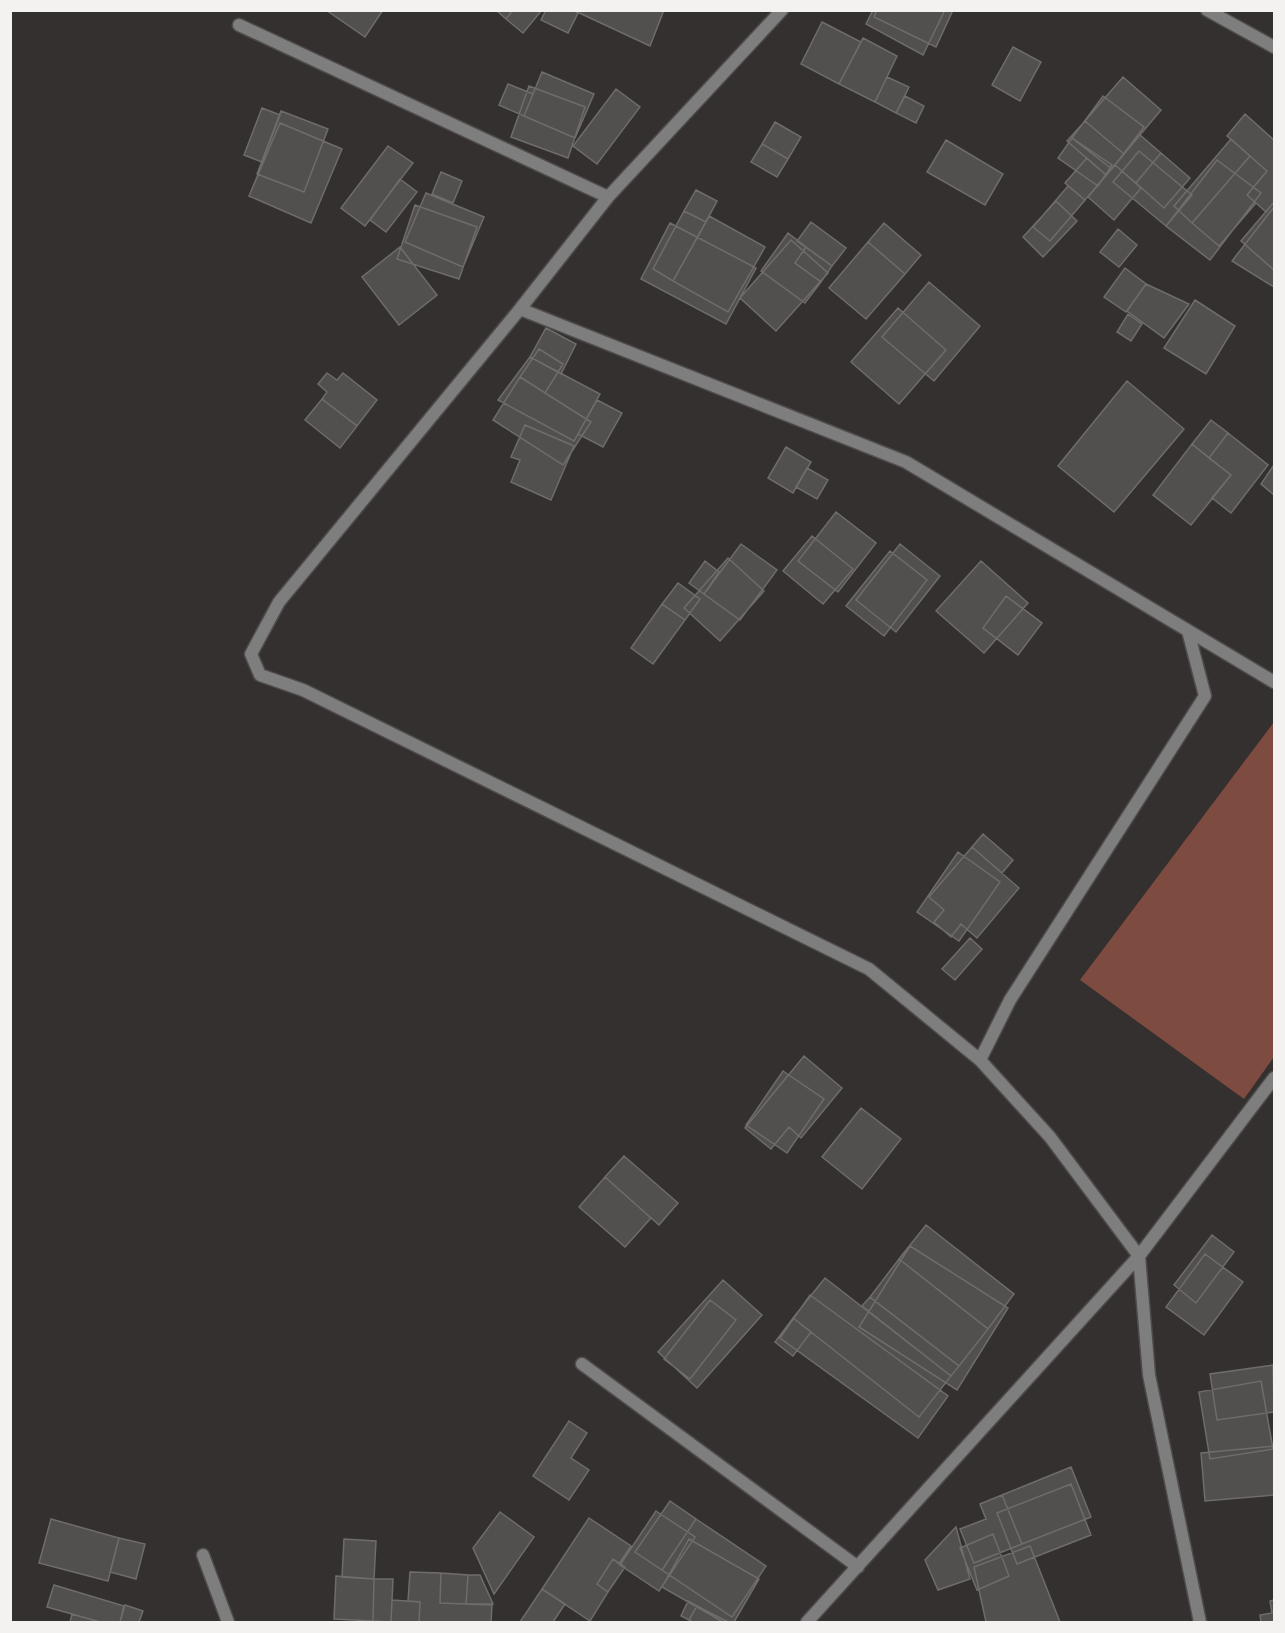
<svg xmlns="http://www.w3.org/2000/svg" width="1285" height="1633" font-family="Mulish,sans-serif">
<style>
.green{fill:#7d4b3f}
.building{fill:#524f4f;stroke:#6f6c6b;stroke-width:1.5}
.lines{fill:none;stroke-linecap:round;stroke-linejoin:round}
.minor-casing{stroke:#4e4b4a;stroke-width:15}
.minor{stroke:#7f7e7e;stroke-width:12}
</style>
<rect width="100%" height="100%" fill="#33302f"/>
<!-- green -->
<path class="green" d="M 1274,722 L 1274,1057 L 1244,1099 L 1080,980 Z"/>
<!-- building -->
<path class="building" d="M 326,10 L 383,10 L 365,37 Z
M 496,10 L 513,10 L 506,19 Z
M 513,10 L 542,10 L 523,33 L 506,19 Z
M 546,10 L 573,10 L 578,13 L 568,33 L 541,20 Z
M 573,10 L 664,10 L 650,46 Z
M 873,10 L 945,10 L 923,55 L 866,24 Z
M 877,10 L 953,10 L 936,47 L 874,17 Z
M 822,22 L 861,42 L 839,84 L 801,64 Z
M 863,38 L 897,56 L 875,102 L 839,84 Z
M 1013,47 L 1041,62 L 1020,101 L 992,85 Z
M 542,72 L 594,94 L 575,138 L 524,116 Z
M 887,77 L 909,87 L 896,113 L 875,102 Z
M 1123,77 L 1161,110 L 1124,154 L 1085,121 Z
M 508,84 L 533,94 L 524,116 L 499,105 Z
M 529,86 L 585,107 L 568,158 L 511,137 Z
M 616,89 L 640,107 L 597,164 L 573,146 Z
M 905,96 L 924,106 L 916,123 L 896,113 Z
M 1103,96 L 1144,127 L 1112,169 L 1072,138 Z
M 262,108 L 280,115 L 262,162 L 244,155 Z
M 281,111 L 328,129 L 304,192 L 257,174 Z
M 1245,114 L 1274,140 L 1274,202 L 1266,212 L 1247,195 L 1267,171 L 1227,136 Z
M 1085,121 L 1124,154 L 1106,175 L 1067,141 Z
M 775,122 L 801,137 L 788,159 L 762,144 Z
M 280,123 L 342,149 L 311,223 L 249,196 Z
M 1140,135 L 1161,153 L 1136,183 L 1115,165 Z
M 1072,138 L 1112,165 L 1098,186 L 1058,158 Z
M 1231,139 L 1250,156 L 1192,223 L 1174,206 Z
M 946,140 L 1003,174 L 985,205 L 927,172 Z
M 762,144 L 788,159 L 777,177 L 751,162 Z
M 388,146 L 413,163 L 365,226 L 341,208 Z
M 1139,151 L 1192,195 L 1166,226 L 1113,182 Z
M 1161,153 L 1190,178 L 1164,208 L 1136,183 Z
M 1250,156 L 1267,171 L 1247,195 L 1256,203 L 1219,246 L 1192,223 Z
M 1087,158 L 1106,175 L 1085,200 L 1065,183 Z
M 1217,160 L 1261,193 L 1210,260 L 1166,226 Z
M 1115,165 L 1141,188 L 1114,220 L 1088,197 Z
M 441,172 L 462,181 L 453,203 L 432,194 Z
M 400,179 L 417,192 L 386,232 L 370,220 Z
M 1068,186 L 1085,200 L 1050,241 L 1033,227 Z
M 696,190 L 717,201 L 706,222 L 684,211 Z
M 426,193 L 484,217 L 463,267 L 405,242 Z
M 1056,201 L 1077,221 L 1043,257 L 1023,237 Z
M 1274,202 L 1274,270 L 1241,241 Z
M 415,205 L 477,227 L 459,279 L 397,259 Z
M 1274,207 L 1274,287 L 1232,261 Z
M 684,211 L 706,222 L 673,281 L 653,269 Z
M 709,216 L 765,247 L 728,312 L 673,281 Z
M 811,222 L 846,248 L 832,266 L 797,241 Z
M 670,223 L 756,268 L 726,324 L 641,279 Z
M 884,223 L 921,255 L 905,274 L 868,242 Z
M 1118,229 L 1137,245 L 1119,267 L 1100,252 Z
M 788,233 L 806,247 L 795,263 L 821,282 L 805,303 L 761,271 Z
M 791,240 L 828,273 L 776,331 L 740,298 Z
M 868,242 L 905,274 L 866,319 L 829,288 Z
M 400,247 L 437,295 L 399,325 L 362,277 Z
M 806,247 L 832,266 L 821,282 L 795,263 Z
M 1125,268 L 1146,284 L 1126,312 L 1104,297 Z
M 929,282 L 980,326 L 934,381 L 882,337 Z
M 1146,284 L 1189,304 L 1164,338 L 1127,311 Z
M 1195,300 L 1235,326 L 1206,374 L 1164,348 Z
M 898,308 L 946,350 L 899,404 L 851,362 Z
M 1128,314 L 1142,324 L 1131,341 L 1117,332 Z
M 546,328 L 576,344 L 561,374 L 530,357 Z
M 539,349 L 563,364 L 545,393 L 520,377 Z
M 530,357 L 600,394 L 574,441 L 498,400 Z
M 327,373 L 337,380 L 343,373 L 377,400 L 357,426 L 322,399 L 327,392 L 318,384 Z
M 520,377 L 591,422 L 563,465 L 493,420 Z
M 1127,381 L 1184,429 L 1114,512 L 1058,466 Z
M 322,399 L 357,426 L 340,448 L 305,420 Z
M 597,400 L 622,413 L 603,447 L 578,434 Z
M 1211,420 L 1228,433 L 1209,458 L 1192,444 Z
M 525,425 L 574,446 L 551,500 L 511,482 L 520,460 L 511,457 Z
M 1228,433 L 1268,465 L 1231,513 L 1212,498 L 1231,475 L 1209,458 Z
M 1192,444 L 1231,475 L 1191,525 L 1153,495 Z
M 786,447 L 811,462 L 793,493 L 768,478 Z
M 1274,465 L 1274,495 L 1261,484 Z
M 807,468 L 828,480 L 817,499 L 796,487 Z
M 836,512 L 876,543 L 838,592 L 798,561 Z
M 812,536 L 853,569 L 823,604 L 783,571 Z
M 741,544 L 777,570 L 740,620 L 704,594 Z
M 900,544 L 940,576 L 896,632 L 856,600 Z
M 890,551 L 927,580 L 884,636 L 846,606 Z
M 728,558 L 764,591 L 720,641 L 684,608 Z
M 705,561 L 719,572 L 704,594 L 689,583 Z
M 981,561 L 1028,603 L 984,653 L 936,611 Z
M 678,583 L 700,599 L 685,620 L 662,604 Z
M 1006,596 L 1042,623 L 1018,655 L 983,628 Z
M 662,604 L 685,620 L 653,664 L 631,648 Z
M 983,834 L 1013,860 L 1002,873 L 972,847 Z
M 972,847 L 1019,888 L 977,938 L 961,924 L 951,937 L 934,922 L 944,910 L 929,897 Z
M 958,852 L 1000,882 L 959,941 L 917,912 Z
M 970,938 L 982,949 L 955,980 L 942,969 Z
M 804,1056 L 842,1088 L 801,1138 L 789,1127 L 771,1149 L 745,1128 Z
M 783,1071 L 824,1099 L 787,1153 L 746,1125 Z
M 861,1108 L 901,1139 L 862,1189 L 822,1157 Z
M 624,1156 L 678,1203 L 659,1225 L 605,1177 Z
M 605,1177 L 651,1218 L 625,1247 L 579,1207 Z
M 926,1225 L 1014,1294 L 988,1329 L 899,1259 Z
M 1212,1235 L 1234,1252 L 1196,1303 L 1174,1285 Z
M 910,1246 L 1008,1308 L 957,1390 L 859,1327 Z
M 1205,1254 L 1243,1282 L 1204,1335 L 1166,1307 Z
M 899,1259 L 988,1329 L 959,1366 L 870,1297 Z
M 825,1278 L 951,1376 L 919,1417 L 793,1318 Z
M 723,1280 L 762,1315 L 697,1388 L 658,1352 Z
M 810,1295 L 948,1396 L 918,1438 L 780,1338 Z
M 870,1297 L 959,1366 L 951,1376 L 862,1306 Z
M 710,1300 L 736,1320 L 690,1379 L 664,1359 Z
M 793,1318 L 811,1332 L 793,1356 L 775,1342 Z
M 1273,1365 L 1274,1412 L 1217,1420 L 1210,1374 Z
M 1261,1381 L 1273,1449 L 1210,1459 L 1199,1392 Z
M 569,1421 L 587,1433 L 571,1458 L 589,1470 L 569,1500 L 533,1476 Z
M 1274,1446 L 1274,1495 L 1205,1501 L 1201,1453 Z
M 1071,1467 L 1091,1517 L 1022,1544 L 1002,1495 Z
M 1071,1484 L 1091,1535 L 1017,1564 L 997,1513 Z
M 1002,1495 L 1022,1544 L 974,1563 L 960,1529 L 986,1519 L 980,1504 Z
M 670,1501 L 696,1519 L 662,1570 L 635,1552 Z
M 656,1511 L 695,1537 L 659,1591 L 620,1565 Z
M 500,1512 L 534,1537 L 494,1594 L 473,1548 Z
M 589,1518 L 631,1546 L 619,1564 L 613,1559 L 597,1584 L 608,1592 L 590,1621 L 542,1589 Z
M 51,1519 L 119,1538 L 108,1581 L 39,1563 Z
M 696,1519 L 766,1566 L 732,1617 L 662,1570 Z
M 956,1527 L 970,1579 L 938,1590 L 925,1560 Z
M 993,1534 L 1009,1576 L 977,1590 L 960,1548 Z
M 119,1538 L 145,1544 L 136,1579 L 110,1572 Z
M 344,1539 L 376,1541 L 374,1579 L 342,1577 Z
M 689,1539 L 759,1579 L 734,1622 L 723,1622 L 662,1587 Z
M 1030,1546 L 1060,1622 L 986,1622 L 974,1567 Z
M 613,1559 L 625,1567 L 608,1592 L 597,1584 Z
M 410,1572 L 441,1573 L 440,1603 L 492,1605 L 491,1622 L 419,1622 L 420,1602 L 408,1601 Z
M 441,1573 L 468,1575 L 466,1604 L 440,1603 Z
M 468,1575 L 480,1575 L 493,1604 L 466,1604 Z
M 336,1576 L 374,1579 L 373,1621 L 334,1619 Z
M 374,1579 L 393,1579 L 391,1622 L 373,1621 Z
M 54,1585 L 124,1606 L 120,1622 L 100,1622 L 47,1607 Z
M 542,1589 L 565,1604 L 553,1622 L 520,1622 Z
M 392,1600 L 420,1602 L 419,1622 L 391,1622 Z
M 1274,1600 L 1274,1622 L 1261,1622 L 1260,1615 L 1272,1613 L 1270,1601 Z
M 688,1601 L 697,1606 L 689,1620 L 681,1616 Z
M 125,1605 L 143,1611 L 139,1622 L 120,1622 Z
M 697,1606 L 728,1622 L 693,1622 L 689,1620 Z
M 72,1614 L 100,1622 L 70,1622 Z"/>
<g class="lines">
<defs>
<path id="minor" d="M 782,10 L 608,197 L 520,309 L 279,602 L 251,654 L 260,675 L 303,690 L 869,969 L 980,1060 L 1050,1137 L 1139,1256 L 1149,1375 L 1200,1622
M 1207,10 L 1274,47
M 239,25 L 608,197
M 520,309 L 906,462 L 1274,682
M 980,1060 L 1010,1000 L 1205,696 L 1188,631
M 582,1364 L 858,1567
M 203,1555 L 228,1622
M 807,1622 L 1139,1256 L 1274,1078"/>
</defs>
<!-- minor casing -->
<use href="#minor" class="minor-casing"/>
<!-- minor -->
<use href="#minor" class="minor"/>
</g>
<!-- border -->
<rect width="1285" height="1633" fill="none" stroke="#f4f2f1" stroke-width="24"/>
</svg>
